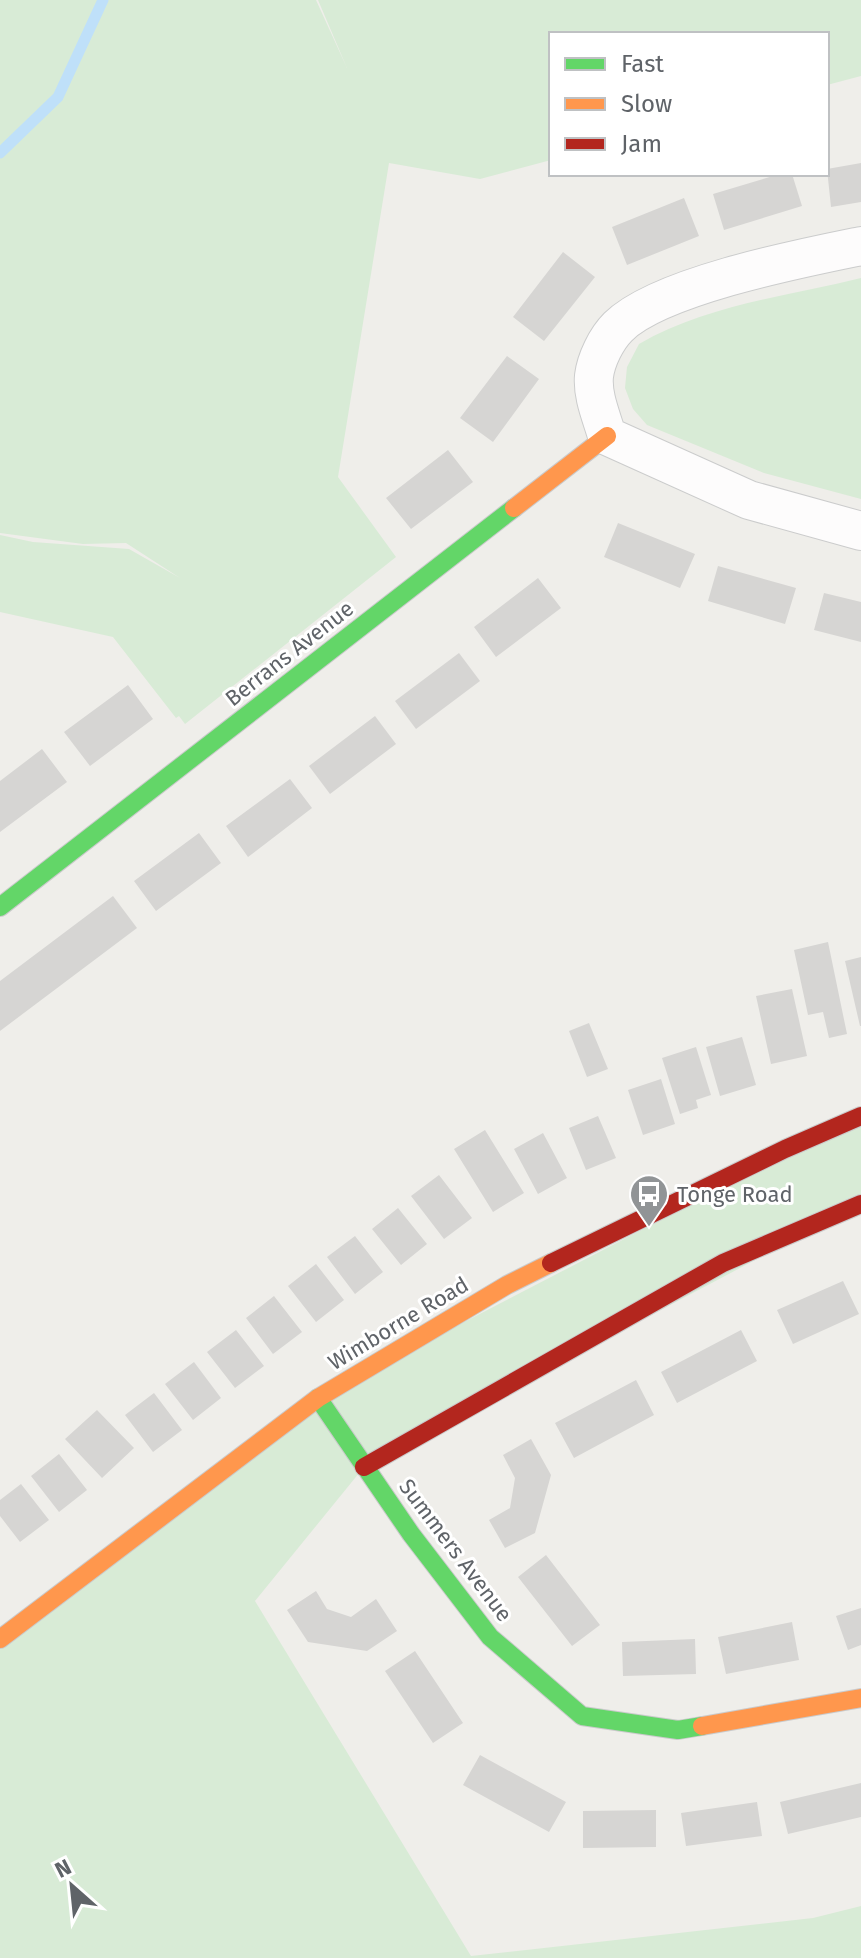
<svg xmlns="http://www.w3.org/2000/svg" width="861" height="1958" font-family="'Fira Sans',sans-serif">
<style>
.green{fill:#d8ebd6}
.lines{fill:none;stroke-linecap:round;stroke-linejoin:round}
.stream{stroke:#bfe0f9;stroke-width:11}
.building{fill:#d6d5d3}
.street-casing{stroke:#cbcccc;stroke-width:40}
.fast-casing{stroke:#cacacb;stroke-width:20}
.slow-casing{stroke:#cacacb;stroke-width:20}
.jam-casing{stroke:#cacacb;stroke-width:20}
.street{stroke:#fdfcfc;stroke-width:38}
.fast{stroke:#63d668;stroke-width:18}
.slow{stroke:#ff974d;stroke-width:18}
.jam{stroke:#b3261e;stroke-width:18}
.labels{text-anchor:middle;stroke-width:6;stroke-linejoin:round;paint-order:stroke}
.street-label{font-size:22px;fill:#5f6368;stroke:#fff}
.poi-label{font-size:22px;fill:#5f6368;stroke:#fff;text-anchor:start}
</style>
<rect width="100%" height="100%" fill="#efeeea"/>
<!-- green -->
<path class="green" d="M 0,0 L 316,0 L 347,68 L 318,0 L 861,0 L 861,76 L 827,85 L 827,34 L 551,34 L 551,160 L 480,179 L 389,163 L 338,477 L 396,557 L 185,724 L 179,716 L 176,718 L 113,637 L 0,612 L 0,535 L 33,542 L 129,549 L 180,578 L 126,543 L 83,544 L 0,533 Z
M 861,278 L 861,499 L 764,473 L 647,425 L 633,409 L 625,388 L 627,367 L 639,344 C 706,305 788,296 861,278 Z
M 861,1116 L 861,1204 L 364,1467 L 255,1601 L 471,1956 L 813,1918 L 861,1906 L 861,1958 L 0,1958 L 0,1639 L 318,1398 Z"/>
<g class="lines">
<!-- stream -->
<path class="stream" d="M 0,153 L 58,97 L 103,0"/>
</g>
<!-- building -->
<path class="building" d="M 861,163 L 861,202 L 831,207 L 827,169 Z
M 780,174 L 792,174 L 802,206 L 724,230 L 713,194 Z
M 684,198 L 699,236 L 627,265 L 612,227 Z
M 563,252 L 595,277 L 544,341 L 513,317 Z
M 507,356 L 539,379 L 493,442 L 460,418 Z
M 448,450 L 473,482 L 411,529 L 386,498 Z
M 618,523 L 695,554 L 680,588 L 604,557 Z
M 718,566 L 796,588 L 785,624 L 708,601 Z
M 538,578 L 561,608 L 496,657 L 474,627 Z
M 824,593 L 861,602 L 861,642 L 814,630 Z
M 459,653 L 480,681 L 416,729 L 395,701 Z
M 128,685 L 153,719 L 90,766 L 64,732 Z
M 375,716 L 396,744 L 330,794 L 309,766 Z
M 42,749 L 67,782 L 0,832 L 0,781 Z
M 290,779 L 312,808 L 248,857 L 226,826 Z
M 199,833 L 221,863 L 156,911 L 134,881 Z
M 113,896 L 137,928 L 0,1031 L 0,981 Z
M 828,942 L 847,1034 L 829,1038 L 823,1012 L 808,1015 L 794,950 Z
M 861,957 L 861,1026 L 860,1026 L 845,961 Z
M 792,989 L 807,1056 L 771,1064 L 756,996 Z
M 589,1023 L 608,1069 L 587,1077 L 569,1031 Z
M 742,1037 L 756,1085 L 720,1096 L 706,1047 Z
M 696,1047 L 711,1095 L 696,1100 L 698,1108 L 680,1114 L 662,1058 Z
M 661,1079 L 675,1124 L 643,1135 L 628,1090 Z
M 598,1116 L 616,1158 L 586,1170 L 569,1128 Z
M 485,1130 L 524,1193 L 493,1212 L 454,1149 Z
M 543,1133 L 567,1178 L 538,1194 L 514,1149 Z
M 439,1175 L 472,1218 L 444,1239 L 411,1196 Z
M 398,1208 L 427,1244 L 401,1265 L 372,1229 Z
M 355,1236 L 383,1272 L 355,1294 L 327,1257 Z
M 316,1264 L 344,1300 L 316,1322 L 288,1286 Z
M 843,1281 L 859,1314 L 793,1344 L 777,1310 Z
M 274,1296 L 302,1332 L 273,1354 L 246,1318 Z
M 236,1330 L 264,1366 L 235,1388 L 207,1352 Z
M 741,1330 L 757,1361 L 677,1403 L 661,1372 Z
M 194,1362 L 221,1398 L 193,1420 L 165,1384 Z
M 636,1380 L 654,1415 L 574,1458 L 555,1423 Z
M 154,1393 L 182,1430 L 153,1452 L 125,1415 Z
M 97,1410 L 134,1448 L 102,1478 L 65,1439 Z
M 531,1439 L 551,1475 L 535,1533 L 505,1548 L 489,1520 L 510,1508 L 515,1478 L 503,1455 Z
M 59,1454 L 87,1490 L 59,1512 L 31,1476 Z
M 21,1484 L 49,1520 L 20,1542 L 0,1516 L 0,1500 Z
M 546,1555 L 600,1625 L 572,1646 L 518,1577 Z
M 316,1591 L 327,1609 L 351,1617 L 376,1599 L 397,1631 L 367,1651 L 308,1642 L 287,1610 Z
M 861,1608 L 861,1645 L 848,1650 L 836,1616 Z
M 792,1622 L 799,1660 L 726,1674 L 718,1637 Z
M 695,1639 L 696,1674 L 623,1676 L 622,1642 Z
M 415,1651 L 463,1723 L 433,1743 L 385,1671 Z
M 480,1755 L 566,1802 L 549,1832 L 463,1785 Z
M 861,1783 L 861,1817 L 788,1834 L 780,1802 Z
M 757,1802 L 762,1836 L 686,1846 L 681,1813 Z
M 656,1810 L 656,1847 L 583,1848 L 583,1811 Z"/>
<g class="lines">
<defs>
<path id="street" d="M 861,246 C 802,258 659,286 618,327 C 606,339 596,360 594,376 C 592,396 602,418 607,436 L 749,500 L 861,531"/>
<path id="fast" d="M 0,907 L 514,508
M 318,1398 L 411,1534 L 490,1637 L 582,1716 L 678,1730 L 702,1726"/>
<path id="slow" d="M 514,508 L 607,436
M 0,1639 L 318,1398 L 507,1285 L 551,1263
M 702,1726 L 861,1698"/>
<path id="jam" d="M 551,1263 L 785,1149 L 861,1116
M 364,1467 L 723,1263 L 861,1204"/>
</defs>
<!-- street casing -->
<use href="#street" class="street-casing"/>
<!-- fast casing -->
<use href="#fast" class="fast-casing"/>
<!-- slow casing -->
<use href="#slow" class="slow-casing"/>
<!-- jam casing -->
<use href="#jam" class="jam-casing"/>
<!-- street -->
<use href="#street" class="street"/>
<!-- fast -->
<use href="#fast" class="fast"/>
<!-- slow -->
<use href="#slow" class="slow"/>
<!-- jam -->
<use href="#jam" class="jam"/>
</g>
<!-- icons -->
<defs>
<symbol id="bus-pin" viewBox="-11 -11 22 30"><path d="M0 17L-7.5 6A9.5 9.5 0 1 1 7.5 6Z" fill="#919496" stroke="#fff"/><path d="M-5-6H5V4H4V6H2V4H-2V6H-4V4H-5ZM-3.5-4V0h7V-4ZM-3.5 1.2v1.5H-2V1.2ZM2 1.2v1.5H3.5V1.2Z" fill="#fff"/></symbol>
</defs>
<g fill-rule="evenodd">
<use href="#bus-pin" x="627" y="1172" width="44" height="60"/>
</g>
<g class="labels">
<!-- street labels -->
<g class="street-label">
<text transform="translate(289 653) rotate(-38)" y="8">Berrans Avenue</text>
<text transform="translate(398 1323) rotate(-31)" y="8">Wimborne Road</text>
<text transform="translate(456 1550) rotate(53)" y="8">Summers Avenue</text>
</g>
<!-- poi labels -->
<g class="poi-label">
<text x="677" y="1202">Tonge Road</text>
</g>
</g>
<!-- legend -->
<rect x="549" y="32" width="280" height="144" fill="#ffffff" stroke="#bfc1c3" stroke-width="2"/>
<rect x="565" y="58" width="40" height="12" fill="#63d668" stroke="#bfc1c3" stroke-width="2"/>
<text x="621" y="72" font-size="24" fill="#5f6368">Fast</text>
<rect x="565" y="98" width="40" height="12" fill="#ff974d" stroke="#bfc1c3" stroke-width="2"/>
<text x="621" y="112" font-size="24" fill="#5f6368">Slow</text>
<rect x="565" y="138" width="40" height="12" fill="#b3261e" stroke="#bfc1c3" stroke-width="2"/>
<text x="621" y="152" font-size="24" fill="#5f6368">Jam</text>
<!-- north arrow -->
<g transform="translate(72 1886) rotate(333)" stroke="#ffffff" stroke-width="6" paint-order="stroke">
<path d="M0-6L14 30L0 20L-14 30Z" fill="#5f6368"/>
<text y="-12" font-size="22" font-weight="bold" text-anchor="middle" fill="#5f6368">N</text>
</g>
</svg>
